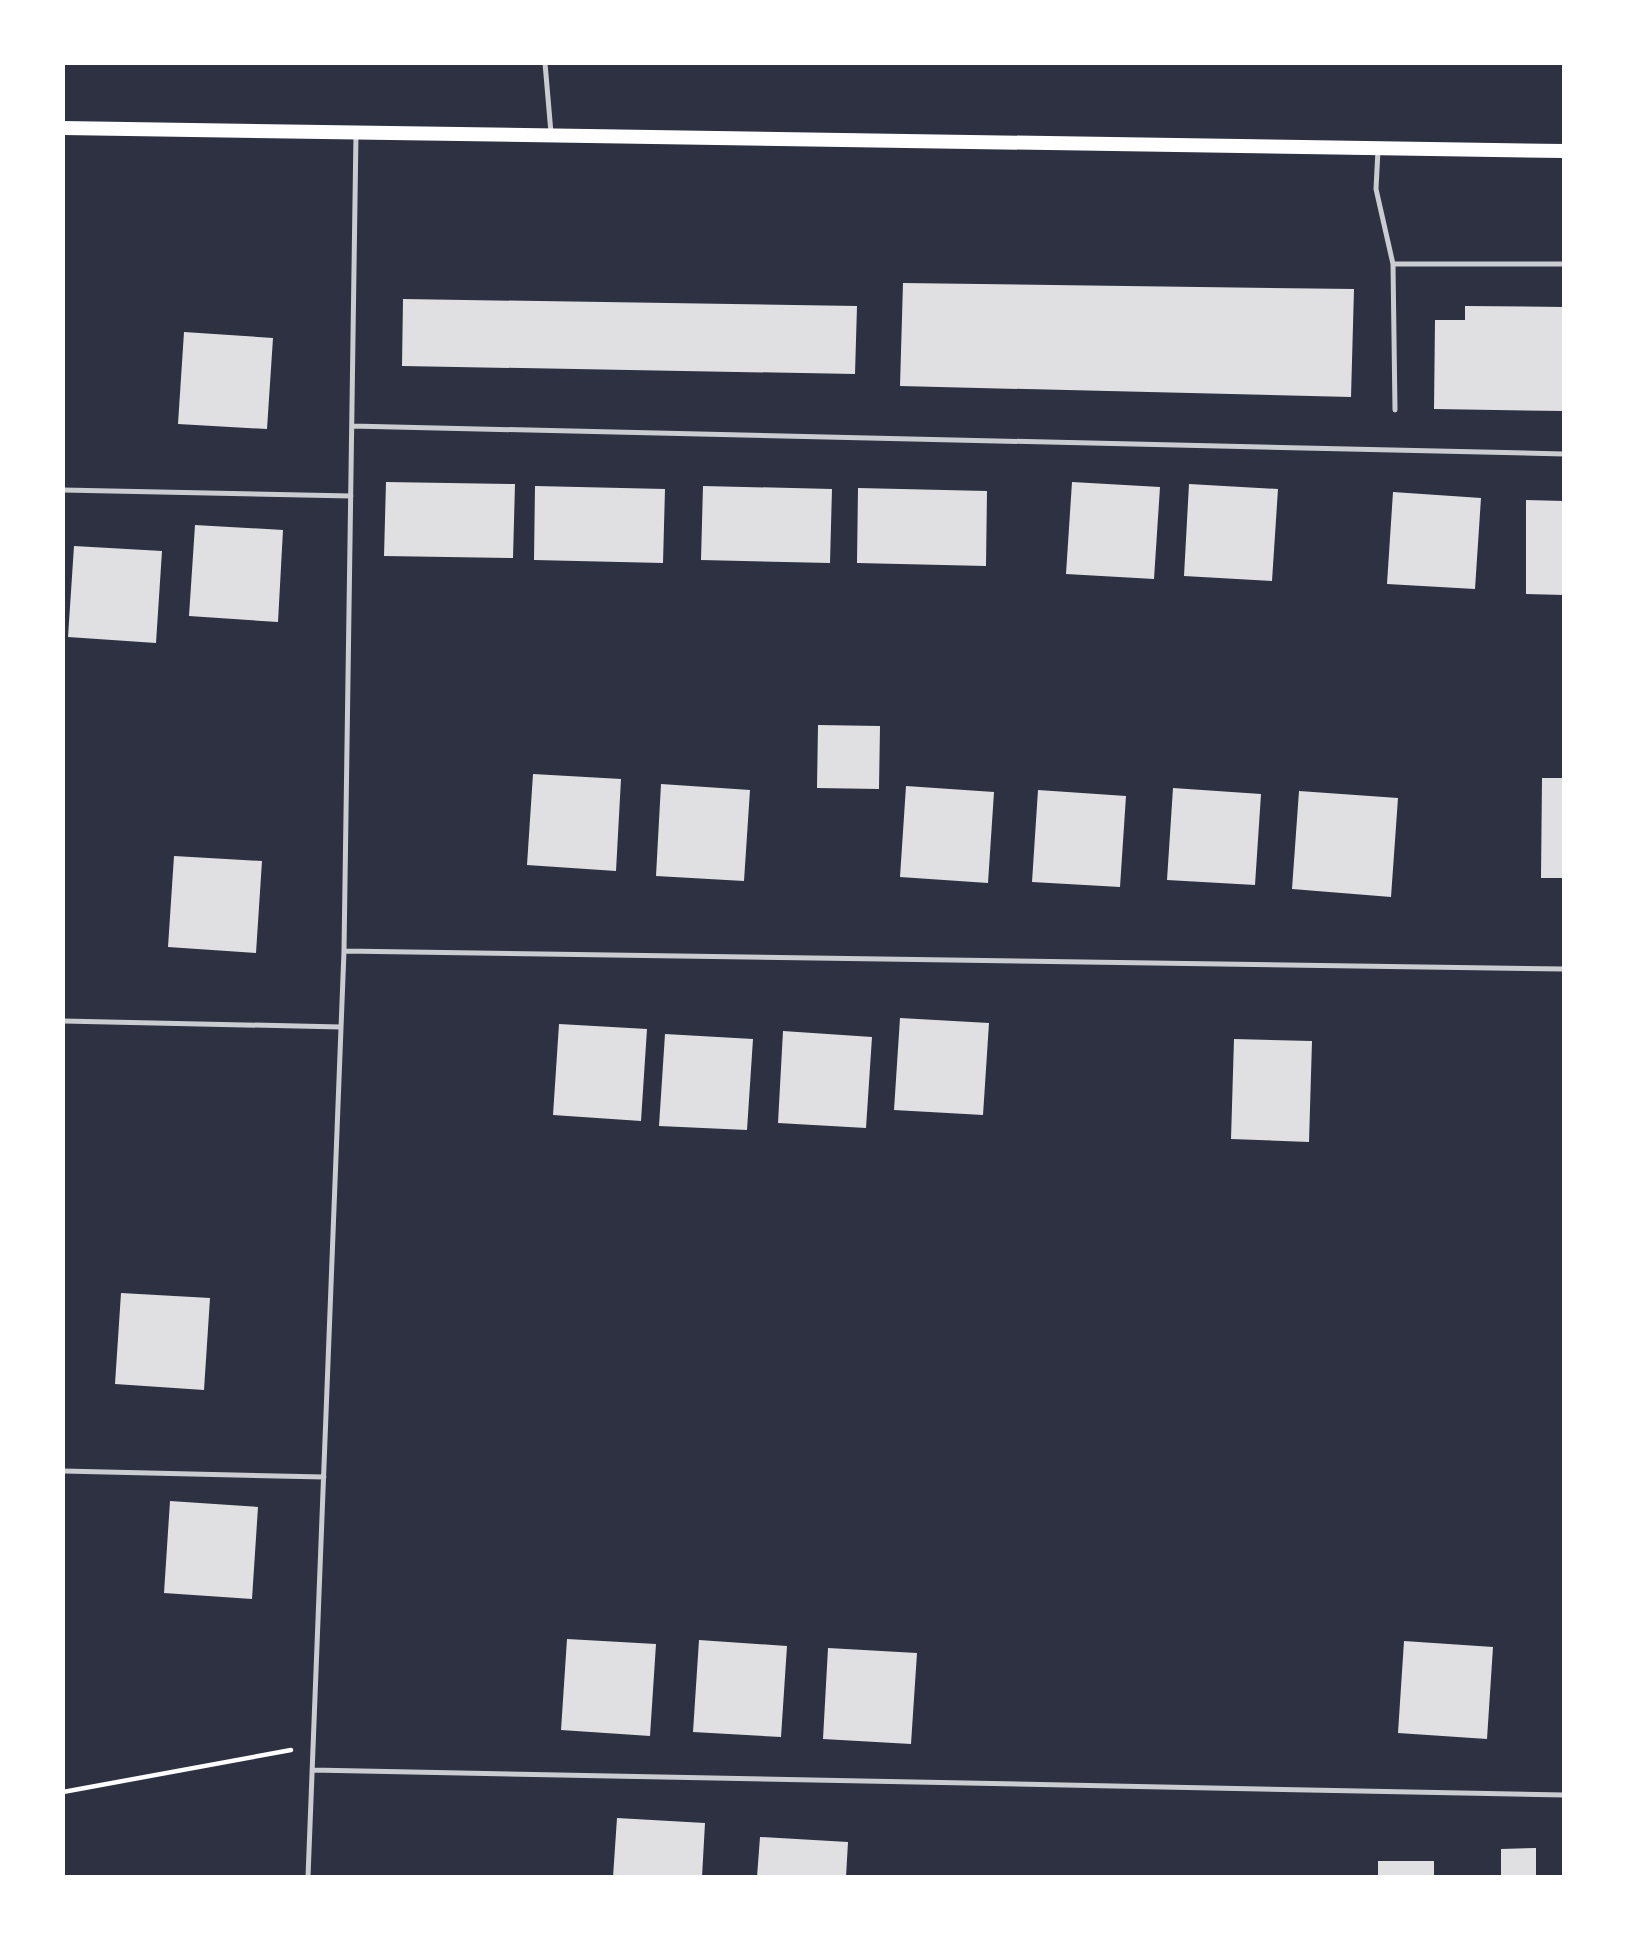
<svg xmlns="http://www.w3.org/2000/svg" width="1627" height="1940" font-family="'Exo 2',sans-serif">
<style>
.building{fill:#e0e0e3}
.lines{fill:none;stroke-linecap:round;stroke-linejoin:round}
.path{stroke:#fff;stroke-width:4.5}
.service{stroke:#caccd0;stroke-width:5}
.secondary{stroke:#fff;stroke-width:14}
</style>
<rect width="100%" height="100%" fill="#2d3142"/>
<!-- building -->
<path class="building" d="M 903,283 L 1354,289 L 1351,397 L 900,386 Z
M 403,299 L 857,306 L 855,374 L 402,366 Z
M 1465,306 L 1564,307 L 1564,411 L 1434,409 L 1435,320 L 1465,320 Z
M 184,332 L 273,338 L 267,429 L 178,424 Z
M 386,482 L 515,484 L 513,558 L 384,556 Z
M 1072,482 L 1160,487 L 1154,579 L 1066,574 Z
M 1189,484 L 1278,489 L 1272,581 L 1184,576 Z
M 535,486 L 665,489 L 663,563 L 534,560 Z
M 703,486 L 832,489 L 830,563 L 701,560 Z
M 858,488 L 987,491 L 986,566 L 857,563 Z
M 1393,492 L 1481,498 L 1475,589 L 1387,584 Z
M 1526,500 L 1564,501 L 1564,595 L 1526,594 Z
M 195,525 L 283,530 L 278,622 L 189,616 Z
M 74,546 L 162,551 L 156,643 L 68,637 Z
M 818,725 L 880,726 L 879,789 L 817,788 Z
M 533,774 L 621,779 L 616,871 L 527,865 Z
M 1542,778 L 1564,778 L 1564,878 L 1541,878 Z
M 661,784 L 750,790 L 744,881 L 656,876 Z
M 906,786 L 994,792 L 988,883 L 900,877 Z
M 1173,788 L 1261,794 L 1255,885 L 1167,880 Z
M 1038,790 L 1126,796 L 1120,887 L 1032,882 Z
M 1299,791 L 1398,798 L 1391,897 L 1292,889 Z
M 174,856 L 262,861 L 256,953 L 168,947 Z
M 900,1018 L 989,1023 L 983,1115 L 894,1110 Z
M 559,1024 L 647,1029 L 641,1121 L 553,1115 Z
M 783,1031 L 872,1037 L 866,1128 L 778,1123 Z
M 665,1034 L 753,1039 L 747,1130 L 659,1126 Z
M 1234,1039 L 1312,1041 L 1309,1142 L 1231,1139 Z
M 121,1293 L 210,1298 L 204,1390 L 115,1384 Z
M 170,1501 L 258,1507 L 252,1599 L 164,1593 Z
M 567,1639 L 656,1644 L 650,1736 L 561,1730 Z
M 699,1640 L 787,1646 L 781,1737 L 693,1732 Z
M 1404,1641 L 1493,1647 L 1487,1739 L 1398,1733 Z
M 828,1648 L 917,1653 L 911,1744 L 823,1739 Z
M 617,1818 L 705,1823 L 702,1877 L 613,1877 Z
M 760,1837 L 848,1842 L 846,1877 L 757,1877 Z
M 1536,1848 L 1536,1877 L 1501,1877 L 1501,1849 Z
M 1378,1861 L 1434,1861 L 1434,1877 L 1378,1877 Z"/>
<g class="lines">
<!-- path -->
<path class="path" d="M 63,1792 L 291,1750"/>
<!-- service -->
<path class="service" d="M 545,63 L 551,133
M 1378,150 L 1376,189 L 1393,264 L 1564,264
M 1393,264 L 1395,410
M 352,426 L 1564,454
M 63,490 L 351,496
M 344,951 L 1564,969
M 63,1021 L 341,1027
M 63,1471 L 324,1477
M 312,1770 L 1564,1795
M 308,1877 L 344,951 L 356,133"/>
<!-- secondary -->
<path class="secondary" d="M 63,128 L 1564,151"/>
</g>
<!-- border -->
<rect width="1627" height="1940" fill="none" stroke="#ffffff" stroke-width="130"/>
</svg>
